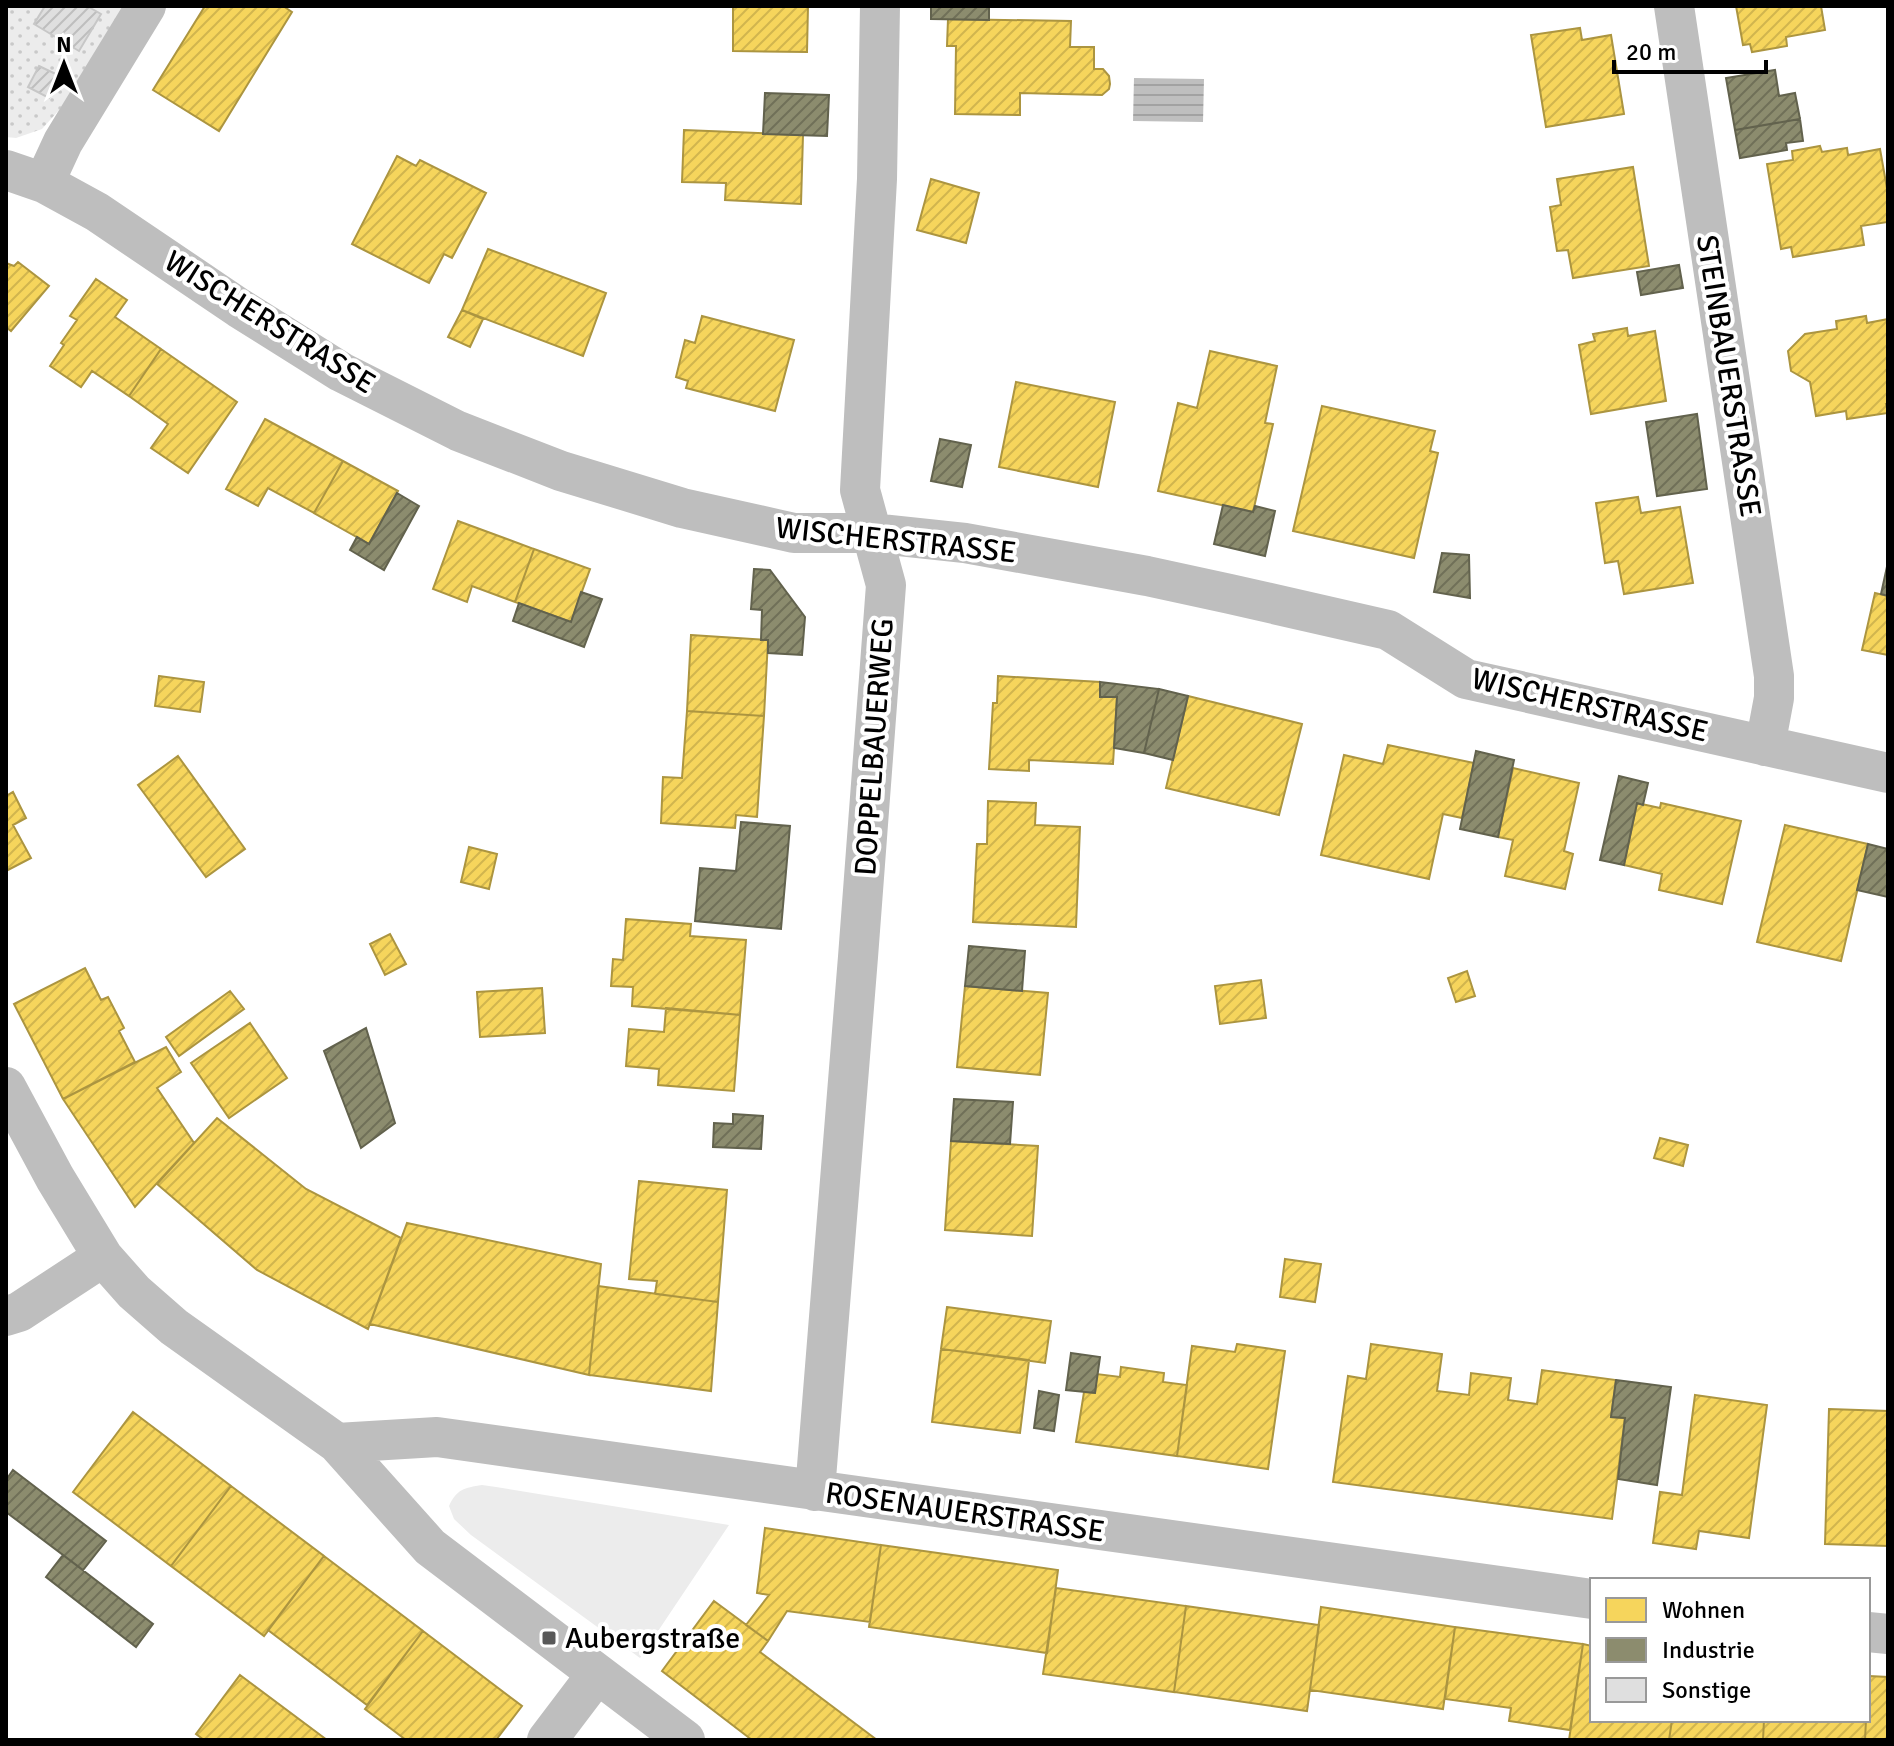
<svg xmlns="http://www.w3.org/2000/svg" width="1894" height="1746" font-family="Signika,sans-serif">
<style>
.grass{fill:#ececec}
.garden{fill:url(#garden-dots)}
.water{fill:url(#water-rules)}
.homes{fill:url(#homes-hatch);stroke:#ac9540;stroke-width:2}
.industry{fill:url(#industry-hatch);stroke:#62624d;stroke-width:2}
.building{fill:url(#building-hatch);stroke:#c7c7c7;stroke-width:2}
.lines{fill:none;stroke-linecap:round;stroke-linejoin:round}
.street{stroke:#bebebe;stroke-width:40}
.poi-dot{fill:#595959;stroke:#fff;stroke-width:3}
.labels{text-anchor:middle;stroke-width:8;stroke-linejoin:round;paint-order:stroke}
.street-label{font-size:30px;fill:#000;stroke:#fff}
.poi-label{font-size:30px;fill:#000;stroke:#fff;text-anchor:start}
</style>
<defs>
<pattern id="garden-dots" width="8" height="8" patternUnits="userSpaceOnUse" patternTransform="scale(2)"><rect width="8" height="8" fill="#ececec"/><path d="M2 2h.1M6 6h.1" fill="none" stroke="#c9c9c9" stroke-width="1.8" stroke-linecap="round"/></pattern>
<pattern id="water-rules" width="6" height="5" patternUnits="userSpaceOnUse" patternTransform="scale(2)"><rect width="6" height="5" fill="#bfbfbf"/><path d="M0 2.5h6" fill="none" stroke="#a2a2a2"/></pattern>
<pattern id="homes-hatch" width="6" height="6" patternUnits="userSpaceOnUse" patternTransform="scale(2)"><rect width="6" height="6" fill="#f6d55c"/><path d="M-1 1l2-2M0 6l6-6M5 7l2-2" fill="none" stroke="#d1b54e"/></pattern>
<pattern id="industry-hatch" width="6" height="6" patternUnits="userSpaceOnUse" patternTransform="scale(2)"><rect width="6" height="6" fill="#8c8c6e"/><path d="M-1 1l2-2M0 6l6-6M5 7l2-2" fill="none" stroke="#707058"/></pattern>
<pattern id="building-hatch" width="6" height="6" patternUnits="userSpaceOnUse" patternTransform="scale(2)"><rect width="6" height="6" fill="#dfdfdf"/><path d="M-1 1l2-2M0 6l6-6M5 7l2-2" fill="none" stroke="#bebebe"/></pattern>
</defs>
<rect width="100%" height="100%" fill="#fff"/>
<!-- grass -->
<path class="grass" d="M 482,1485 L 496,1487 L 729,1525 L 640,1658 L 471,1535 L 454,1519 L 449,1506 C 457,1489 464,1488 482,1485 Z"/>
<!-- garden -->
<path class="garden" d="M 6,6 L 124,6 L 60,109 L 42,129 L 16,138 L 6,137 Z"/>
<!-- water -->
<path class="water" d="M 1134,78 L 1204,79 L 1203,122 L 1133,121 Z"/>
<!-- homes -->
<path class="homes" d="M 205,6 L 283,6 L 292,12 L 219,131 L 153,90 Z
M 733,6 L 808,6 L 807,52 L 733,51 Z
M 1736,6 L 1821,6 L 1825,30 L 1786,37 L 1787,46 L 1752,52 L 1750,44 L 1743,45 Z
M 948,19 L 1071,21 L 1070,47 L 1094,47 L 1094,69 L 1103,69 L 1109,76 L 1110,84 L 1109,89 L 1102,95 L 1020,93 L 1020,115 L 955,114 L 956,46 L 947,46 Z
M 1580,28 L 1582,40 L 1611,35 L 1624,114 L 1546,127 L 1531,35 Z
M 684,130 L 803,135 L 801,204 L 725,200 L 726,183 L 682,182 Z
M 1820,146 L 1822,152 L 1847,148 L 1848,155 L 1880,149 L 1888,194 L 1888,222 L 1861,226 L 1864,245 L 1793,257 L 1791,247 L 1781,249 L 1767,164 L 1793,160 L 1792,151 Z
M 397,156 L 416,166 L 420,160 L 486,193 L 452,258 L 444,254 L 429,283 L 352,244 Z
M 1633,167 L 1649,266 L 1573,278 L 1568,250 L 1557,251 L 1550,207 L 1561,205 L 1557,179 Z
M 931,179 L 979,193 L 966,243 L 917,230 Z
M 488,249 L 606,293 L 583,356 L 462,310 Z
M 18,262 L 49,286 L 11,331 L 6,327 L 6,263 L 14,266 Z
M 96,279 L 127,300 L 115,317 L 161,349 L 129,396 L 92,371 L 81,387 L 50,366 L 64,345 L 61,343 L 77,320 L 70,316 Z
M 462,310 L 483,319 L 470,347 L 448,337 Z
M 702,316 L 794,340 L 775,411 L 686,388 L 688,381 L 676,377 L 685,340 L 695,343 Z
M 1866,316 L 1867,323 L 1888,319 L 1888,404 L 1886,404 L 1888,413 L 1847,419 L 1846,411 L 1816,416 L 1810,382 L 1791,371 L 1788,351 L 1805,334 L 1837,329 L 1836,321 Z
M 1627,328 L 1628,336 L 1655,331 L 1666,401 L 1591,414 L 1579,345 L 1595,341 L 1593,334 Z
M 161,349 L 237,402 L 188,473 L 151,448 L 168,424 L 129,396 Z
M 1210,351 L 1277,366 L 1265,423 L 1273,424 L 1253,512 L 1158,491 L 1178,403 L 1197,408 Z
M 1016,382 L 1115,402 L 1098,487 L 999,467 Z
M 1322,406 L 1435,431 L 1430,451 L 1438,453 L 1414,558 L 1293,531 Z
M 265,419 L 343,461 L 314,513 L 268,488 L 258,506 L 226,489 Z
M 343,461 L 398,491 L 369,544 L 314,513 Z
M 1638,497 L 1641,513 L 1680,507 L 1693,583 L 1624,594 L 1618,561 L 1605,563 L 1596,503 Z
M 458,521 L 534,549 L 515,602 L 472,586 L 467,602 L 433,589 Z
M 534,549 L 590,569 L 571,622 L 515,602 Z
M 1875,593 L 1888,596 L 1888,655 L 1862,650 Z
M 691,635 L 768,640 L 764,716 L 687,711 Z
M 159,676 L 204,682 L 200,712 L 155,706 Z
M 998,676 L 1100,682 L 1100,697 L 1117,697 L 1113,764 L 1029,760 L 1029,771 L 989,769 L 993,703 L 997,703 Z
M 1188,696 L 1302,724 L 1279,815 L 1166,788 Z
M 687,711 L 764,716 L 757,817 L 736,815 L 735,828 L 661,823 L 663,777 L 682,778 Z
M 1388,745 L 1474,763 L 1462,818 L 1443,814 L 1429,879 L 1321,855 L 1344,755 L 1383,764 Z
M 178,756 L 245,849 L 206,877 L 138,785 Z
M 1513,768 L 1579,783 L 1564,851 L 1573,854 L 1565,889 L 1505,876 L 1513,840 L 1498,837 Z
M 13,792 L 26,818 L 13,825 L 31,858 L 6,871 L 6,796 Z
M 988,801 L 1036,803 L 1035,825 L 1080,827 L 1076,927 L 973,922 L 977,844 L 987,844 Z
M 1637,803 L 1660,808 L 1661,803 L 1741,821 L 1722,904 L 1659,890 L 1662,874 L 1624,865 Z
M 1785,825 L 1868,844 L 1841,961 L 1757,942 Z
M 469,847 L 497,854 L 489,889 L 461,882 Z
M 626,919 L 691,924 L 690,936 L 746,940 L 740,1015 L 632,1006 L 633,987 L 611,986 L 613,959 L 623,960 Z
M 390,934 L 406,964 L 385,975 L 370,944 Z
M 85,968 L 101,1000 L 108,997 L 124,1028 L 119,1031 L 135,1062 L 63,1099 L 14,1004 Z
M 1467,971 L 1475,996 L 1456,1002 L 1448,978 Z
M 1261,980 L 1266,1018 L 1220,1024 L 1215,986 Z
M 965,986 L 1048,993 L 1040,1075 L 957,1067 Z
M 542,988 L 545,1033 L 480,1037 L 477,992 Z
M 230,991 L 244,1009 L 179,1056 L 166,1037 Z
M 666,1008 L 740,1015 L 734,1091 L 658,1085 L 659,1069 L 626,1066 L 629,1029 L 664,1032 Z
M 250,1023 L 287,1078 L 229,1118 L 191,1063 Z
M 166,1047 L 181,1072 L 157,1088 L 194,1143 L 135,1207 L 63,1099 Z
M 217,1118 L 306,1189 L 401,1238 L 368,1329 L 257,1270 L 157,1184 Z
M 1660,1138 L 1688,1145 L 1683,1166 L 1654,1158 Z
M 951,1141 L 1038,1146 L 1032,1236 L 945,1230 Z
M 639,1181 L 727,1190 L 718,1302 L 655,1294 L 657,1281 L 629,1279 Z
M 407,1223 L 601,1264 L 589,1375 L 370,1324 Z
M 1285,1259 L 1321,1264 L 1315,1302 L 1280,1297 Z
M 598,1286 L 718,1302 L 711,1391 L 589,1375 Z
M 947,1307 L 1051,1321 L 1045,1363 L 941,1349 Z
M 1237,1344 L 1285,1351 L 1268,1469 L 1177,1456 L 1192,1346 L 1235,1352 Z
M 1371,1344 L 1442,1354 L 1437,1391 L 1469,1395 L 1471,1373 L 1511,1378 L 1508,1400 L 1537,1404 L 1542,1370 L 1616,1380 L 1611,1417 L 1625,1418 L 1612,1519 L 1333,1482 L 1348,1376 L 1366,1379 Z
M 941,1349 L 1029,1360 L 1020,1433 L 932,1422 Z
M 1121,1367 L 1164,1373 L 1163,1382 L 1187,1385 L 1177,1456 L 1076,1442 L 1084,1392 L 1095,1393 L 1097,1374 L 1120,1377 Z
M 1695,1395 L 1767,1405 L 1749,1538 L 1699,1531 L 1696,1549 L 1653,1543 L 1660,1492 L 1682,1495 Z
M 1829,1409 L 1888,1411 L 1888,1546 L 1825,1544 Z
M 133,1412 L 231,1486 L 171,1566 L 73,1492 Z
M 231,1486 L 324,1556 L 264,1636 L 171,1566 Z
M 765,1528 L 881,1545 L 870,1622 L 787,1611 L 768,1641 L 746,1625 L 769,1595 L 757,1593 Z
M 881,1545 L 1058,1570 L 1047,1653 L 869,1627 Z
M 324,1556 L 423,1631 L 367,1705 L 268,1630 Z
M 1056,1588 L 1186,1606 L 1174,1692 L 1043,1674 Z
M 714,1601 L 768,1641 L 760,1652 L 877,1740 L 752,1740 L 662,1671 Z
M 1186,1606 L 1319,1625 L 1307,1711 L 1174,1692 Z
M 1321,1607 L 1455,1627 L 1443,1709 L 1310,1690 Z
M 1455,1627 L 1583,1644 L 1570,1730 L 1509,1721 L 1511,1708 L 1445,1699 Z
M 423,1631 L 522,1706 L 496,1740 L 406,1740 L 365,1709 Z
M 1583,1644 L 1592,1646 L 1592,1720 L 1672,1720 L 1669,1740 L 1569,1740 Z
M 240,1675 L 327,1740 L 204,1740 L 196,1734 Z
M 1869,1676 L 1888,1677 L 1888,1740 L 1865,1740 L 1866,1720 L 1868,1720 Z
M 1672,1720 L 1764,1720 L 1763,1740 L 1669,1740 Z
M 1764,1720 L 1866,1720 L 1865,1740 L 1763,1740 Z"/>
<!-- industry -->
<path class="industry" d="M 931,6 L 989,6 L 989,20 L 931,19 Z
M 1775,70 L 1779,96 L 1795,93 L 1800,119 L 1735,130 L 1726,78 Z
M 765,93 L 829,95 L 827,136 L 763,134 Z
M 1800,119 L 1803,141 L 1786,143 L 1787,150 L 1740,158 L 1735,130 Z
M 1679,265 L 1683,288 L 1641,295 L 1637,272 Z
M 1697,414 L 1707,489 L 1657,496 L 1646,422 Z
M 940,439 L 971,445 L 962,487 L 931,481 Z
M 397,493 L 419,506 L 384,570 L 350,550 L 357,537 L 369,544 Z
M 1223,505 L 1253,512 L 1255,506 L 1275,511 L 1265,556 L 1214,544 Z
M 1442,553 L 1469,555 L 1470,598 L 1434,592 Z
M 1888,562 L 1888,596 L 1881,594 Z
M 754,569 L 770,570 L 805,617 L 802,655 L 768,653 L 768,640 L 761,640 L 762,610 L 751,609 Z
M 581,592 L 602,599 L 584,647 L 513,621 L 519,603 L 571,622 Z
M 1100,682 L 1159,689 L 1144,753 L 1114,748 L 1117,697 L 1100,697 Z
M 1159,689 L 1188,696 L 1173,760 L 1144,753 Z
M 1476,751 L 1514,760 L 1498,837 L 1460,829 Z
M 1619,776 L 1648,783 L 1643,805 L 1637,803 L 1624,865 L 1600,860 Z
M 741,822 L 790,826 L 781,929 L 695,921 L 700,868 L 736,871 Z
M 1868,844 L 1888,849 L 1888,897 L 1857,890 Z
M 969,946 L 1025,951 L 1022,991 L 965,986 Z
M 366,1028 L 395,1123 L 361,1148 L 324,1051 Z
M 954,1099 L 1013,1102 L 1010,1144 L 951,1141 Z
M 733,1114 L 763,1116 L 761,1149 L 713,1147 L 714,1123 L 733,1124 Z
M 1071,1353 L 1100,1357 L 1095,1393 L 1066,1390 Z
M 1616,1380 L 1671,1387 L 1657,1485 L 1618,1479 L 1625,1418 L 1611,1417 Z
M 1039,1391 L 1059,1395 L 1054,1431 L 1034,1428 Z
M 13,1470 L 106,1541 L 83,1570 L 6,1512 L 6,1480 Z
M 63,1555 L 153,1624 L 136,1647 L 46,1577 Z"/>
<!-- building -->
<path class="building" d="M 45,6 L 87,6 L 101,14 L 79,51 L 34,24 Z
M 39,66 L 60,76 L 49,98 L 28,87 Z"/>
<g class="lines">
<!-- street -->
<path class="street" d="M 1674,6 L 1774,676 L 1774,698 L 1765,746
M 6,170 L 44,183 L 97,212 L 239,308 L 341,372 L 458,431 L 561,471 L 682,508 L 794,533 L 871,533 L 965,543 L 1147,576 L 1230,594 L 1388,630 L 1466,679 L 1888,773
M 44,183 L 63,142 L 146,6
M 6,1087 L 55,1178 L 103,1257 L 134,1292 L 174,1327 L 337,1443 L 430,1547 L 685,1740
M 6,1316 L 19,1312 L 103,1257
M 337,1443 L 437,1437 L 1592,1599
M 815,1491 L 858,957 L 886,585 L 860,490 L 877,179 L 880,6
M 1868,1632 L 1888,1634
M 547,1740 L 597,1674"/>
</g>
<!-- markers -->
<rect class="poi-dot" x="541" y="1630" width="16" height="16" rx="4"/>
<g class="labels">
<!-- street labels -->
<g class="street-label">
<text transform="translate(270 322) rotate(32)" y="10">WISCHERSTRASSE</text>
<text transform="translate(1729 376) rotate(81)" y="10">STEINBAUERSTRASSE</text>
<text transform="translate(896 540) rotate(6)" y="10">WISCHERSTRASSE</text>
<text transform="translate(1590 705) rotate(13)" y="10">WISCHERSTRASSE</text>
<text transform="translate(874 747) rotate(-86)" y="10">DOPPELBAUERWEG</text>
<text transform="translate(965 1512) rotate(8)" y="10">ROSENAUERSTRASSE</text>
</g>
<!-- poi labels -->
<g class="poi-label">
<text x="565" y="1648">Aubergstraße</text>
</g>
</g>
<!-- border -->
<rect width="1894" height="1746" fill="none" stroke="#000000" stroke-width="16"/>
<!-- legend -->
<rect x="1590" y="1578" width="280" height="144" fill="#ffffff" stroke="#999999" stroke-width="2"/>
<rect x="1606" y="1598" width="40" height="24" fill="#f6d55c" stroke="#999999" stroke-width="2"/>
<text x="1662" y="1618" font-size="24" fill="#000000">Wohnen</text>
<rect x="1606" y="1638" width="40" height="24" fill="#8c8c6e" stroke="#999999" stroke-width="2"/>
<text x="1662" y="1658" font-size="24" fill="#000000">Industrie</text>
<rect x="1606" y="1678" width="40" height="24" fill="#dfdfdf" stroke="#999999" stroke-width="2"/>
<text x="1662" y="1698" font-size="24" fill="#000000">Sonstige</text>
<!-- north arrow -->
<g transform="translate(64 64)" stroke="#ffffff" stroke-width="6" paint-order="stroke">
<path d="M0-6L14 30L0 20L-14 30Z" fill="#000000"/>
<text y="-12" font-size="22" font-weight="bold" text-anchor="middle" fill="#000000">N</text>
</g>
<!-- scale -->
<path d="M1614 60v12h152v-12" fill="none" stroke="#000000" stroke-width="4"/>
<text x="1626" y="60" font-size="24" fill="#000000" stroke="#ffffff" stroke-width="6" paint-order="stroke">20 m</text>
</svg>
